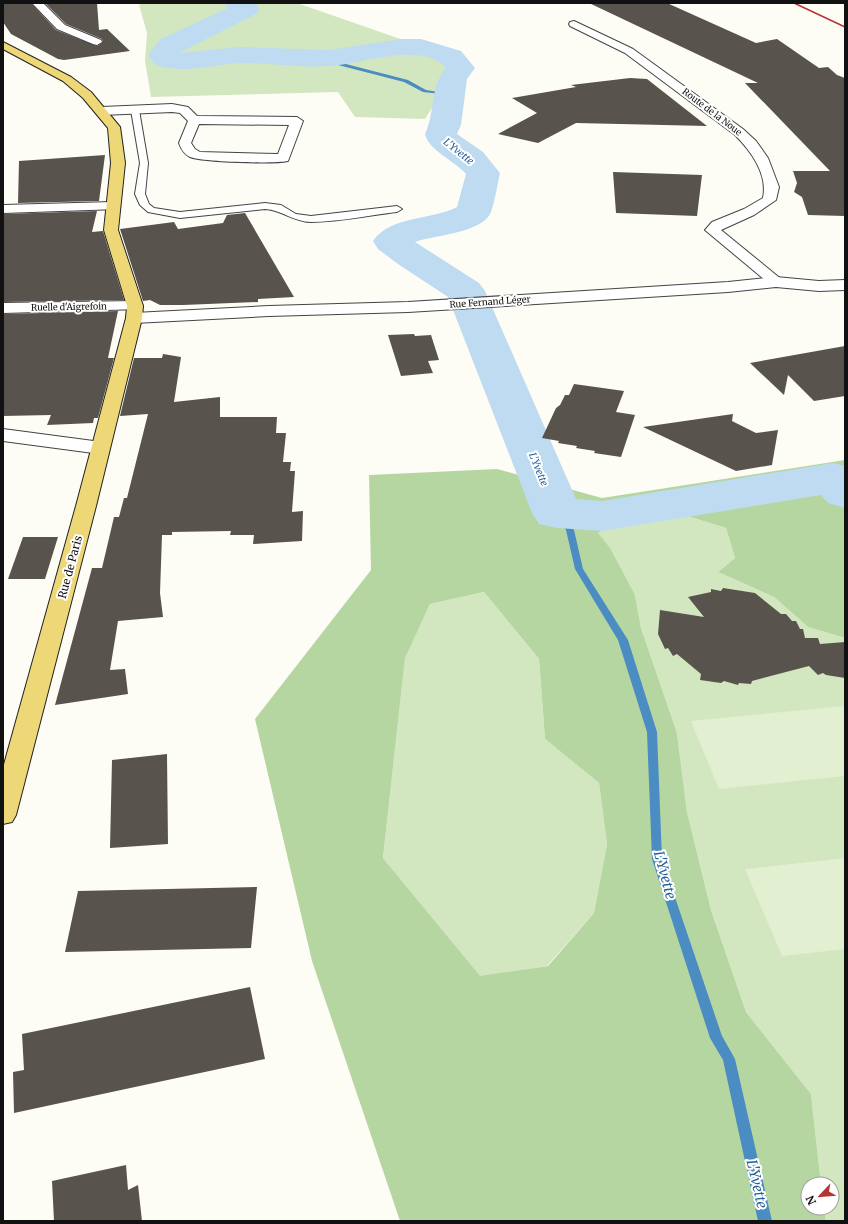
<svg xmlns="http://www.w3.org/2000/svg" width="848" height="1224" font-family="Merriweather,serif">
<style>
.green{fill:#d2e7c0}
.forest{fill:#b6d6a1;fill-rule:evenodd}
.pitch{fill:#e3efd1}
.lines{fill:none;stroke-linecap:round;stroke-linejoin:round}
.stream{fill:#4b8cc3;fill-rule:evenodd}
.river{fill:#bedbf2;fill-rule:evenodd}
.building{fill:#59534e}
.service-casing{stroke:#444;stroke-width:2}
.minor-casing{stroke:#444;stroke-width:2}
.tertiary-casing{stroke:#444;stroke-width:2}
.primary-casing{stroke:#222;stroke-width:2}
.service{fill:#fff;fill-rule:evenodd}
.minor{fill:#fff;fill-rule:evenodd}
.tertiary{fill:#fff;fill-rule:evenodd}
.primary{fill:#edd776;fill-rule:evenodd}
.rail{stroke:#b63433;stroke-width:1.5}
.labels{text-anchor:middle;stroke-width:4;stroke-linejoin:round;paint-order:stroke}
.far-street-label{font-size:9px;fill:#111;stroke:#fff}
.far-water-label{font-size:10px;font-style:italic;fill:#235f99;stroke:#fff}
.street-label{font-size:11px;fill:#111;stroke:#fff}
.near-water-label{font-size:14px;font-style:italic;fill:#235f99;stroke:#fff}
</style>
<rect width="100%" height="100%" fill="#fefdf5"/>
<!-- green -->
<path class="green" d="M 143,3 L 297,3 L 429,49 L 455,71 L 425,119 L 355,117 L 338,92 L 151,97 L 145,61 L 147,33 L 139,5 Z
M 684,515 L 726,528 L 735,558 L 718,572 L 774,597 L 808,627 L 845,638 L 845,1221 L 826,1221 L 824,1208 L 832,1208 L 832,1184 L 821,1184 L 811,1094 L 746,1012 L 711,910 L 687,812 L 677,733 L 641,628 L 635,595 L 598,533 L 616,523 Z
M 484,592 L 539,659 L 545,739 L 599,783 L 607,844 L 594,913 L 547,966 L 480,977 L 383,858 L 405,657 L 430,604 Z"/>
<!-- forest -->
<path class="forest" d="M 845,460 L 845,638 L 808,627 L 774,597 L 718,572 L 735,558 L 726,528 L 684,515 L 616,523 L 598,533 L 610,548 L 635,595 L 641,628 L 677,733 L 687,812 L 711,910 L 746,1012 L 811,1094 L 821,1184 L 808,1184 L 808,1208 L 824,1208 L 826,1221 L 400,1221 L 312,961 L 255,719 L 371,570 L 369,475 L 497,469 L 602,498 ZM 484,592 L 539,659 L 545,739 L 599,783 L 607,844 L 594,913 L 548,966 L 480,976 L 383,858 L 405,658 L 430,604 Z"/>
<!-- pitch -->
<path class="pitch" d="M 845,706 L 845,776 L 719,789 L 691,721 Z
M 845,858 L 845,949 L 782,956 L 745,869 Z"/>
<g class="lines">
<!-- stream -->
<path class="stream" d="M 329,57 L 342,63 L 408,80 L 426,90 L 451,94 L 449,95 L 423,92 L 404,82 L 338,65 L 327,59 Z
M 554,511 L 560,511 L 574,530 L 583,569 L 628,640 L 657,732 L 662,859 L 722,1036 L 735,1059 L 772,1221 L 758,1221 L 723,1060 L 710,1038 L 652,859 L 647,732 L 618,640 L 575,569 L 566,530 L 553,513 Z"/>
<!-- river -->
<path class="river" d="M 224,3 L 255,3 L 260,9 L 256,14 L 179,53 L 240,47 L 329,50 L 402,39 L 421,39 L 461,51 L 475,68 L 467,79 L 461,125 L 457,134 L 483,152 L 500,173 C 497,186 495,200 491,212 C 483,233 434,235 415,242 L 479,283 L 485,291 L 576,499 L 602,501 L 833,463 L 845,466 L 845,508 L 828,503 L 821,495 L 602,531 L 557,528 L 539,524 L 532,513 L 448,297 L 398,264 L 378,249 L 373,241 C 391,215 430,221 457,207 L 466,174 C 455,161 428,150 425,134 C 435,114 430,85 446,68 C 421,40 360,65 329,66 C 300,68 270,63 241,63 C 217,64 192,72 168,68 C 159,67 149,63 149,53 L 161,39 L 228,8 Z"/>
</g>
<!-- building -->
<path class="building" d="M 3,3 L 31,3 L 56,30 L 97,46 L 103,42 L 102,39 L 66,24 L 45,3 L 97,3 L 99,30 L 107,29 L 130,51 L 64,60 L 58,59 L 11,34 L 3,22 Z
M 589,3 L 667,3 L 756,43 L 777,39 L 819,68 L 828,67 L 837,75 L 845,78 L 845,216 L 808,215 L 802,197 L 794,192 L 797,183 L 793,171 L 830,171 L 745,83 L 758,83 Z
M 630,78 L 647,79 L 707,126 L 576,123 L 538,143 L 498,134 L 537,113 L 512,98 L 576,87 L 571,85 Z
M 105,155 L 99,201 L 18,203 L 19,161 Z
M 613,172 L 702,175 L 697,216 L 616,213 Z
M 97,211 L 92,232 L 103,231 L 124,300 L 3,302 L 3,214 Z
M 245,213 L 294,297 L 258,299 L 258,302 L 183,305 L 160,305 L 150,300 L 143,301 L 120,229 L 174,222 L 178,229 L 223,223 L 227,215 Z
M 118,311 L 108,358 L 114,358 L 98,418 L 94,418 L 93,423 L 47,425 L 51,415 L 3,416 L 3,314 Z
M 414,334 L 415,336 L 431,335 L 439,360 L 428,361 L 433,373 L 401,376 L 388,335 Z
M 845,346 L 845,396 L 814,401 L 788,375 L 784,395 L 750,363 Z
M 163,354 L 181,357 L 174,402 L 220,397 L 220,417 L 277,417 L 276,433 L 286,433 L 283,462 L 291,462 L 290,471 L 295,471 L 292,512 L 303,511 L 302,541 L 253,544 L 254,535 L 230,535 L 231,531 L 172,532 L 172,535 L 162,535 L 160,593 L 163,617 L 118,621 L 110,670 L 125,669 L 128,694 L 55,705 L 92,568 L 102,568 L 114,517 L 119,517 L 124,498 L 127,498 L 148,414 L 120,416 L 134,358 L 162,358 Z
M 574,384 L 624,391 L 616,412 L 635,415 L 621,457 L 594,453 L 595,451 L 576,448 L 577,446 L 558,443 L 559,441 L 542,438 L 556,408 L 560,405 L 565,395 L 569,395 Z
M 733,414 L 732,421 L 756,433 L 778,430 L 772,465 L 736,471 L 643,427 Z
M 23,537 L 58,537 L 45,579 L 8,579 Z
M 723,588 L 755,593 L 781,614 L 786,614 L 792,621 L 796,621 L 800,629 L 803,629 L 805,638 L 818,638 L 820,644 L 845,642 L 845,678 L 826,675 L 823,673 L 818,675 L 809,666 L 752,681 L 751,684 L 739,683 L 738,685 L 724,681 L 721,683 L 700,680 L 701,674 L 677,654 L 673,656 L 668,648 L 665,649 L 658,634 L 660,610 L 704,617 L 688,597 L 711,592 L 711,589 L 721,591 Z
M 167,754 L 168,844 L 110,848 L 112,760 Z
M 257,887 L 251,948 L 65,952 L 78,891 Z
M 250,987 L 265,1059 L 14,1113 L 13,1072 L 24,1070 L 22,1034 Z
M 126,1165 L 128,1190 L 138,1185 L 142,1221 L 54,1221 L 52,1181 Z"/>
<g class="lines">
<defs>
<path id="service" d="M 132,108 L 135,108 L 139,110 L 148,163 L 145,194 L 149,204 L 154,208 L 180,212 L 265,203 L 281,205 L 296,214 L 311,216 L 397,206 L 402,209 L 397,212 C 371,215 337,222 311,222 C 294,222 282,210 265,209 L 180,218 L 148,212 L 140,205 L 135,194 L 140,163 L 131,110 Z"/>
<path id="minor" d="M 32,3 L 43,3 L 65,25 L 101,40 L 102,42 L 97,45 L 93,44 L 57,29 Z
M 574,21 L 633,49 L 743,129 L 756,141 L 768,158 L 779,187 L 776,200 L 754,215 L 721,230 L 781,279 L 784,282 L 781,285 L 771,285 L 705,230 L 712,222 L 744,209 L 763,198 C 768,174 751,151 735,135 L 625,53 L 570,26 L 569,24 L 570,22 Z
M 172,104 L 188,107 L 197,116 L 297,117 L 303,121 L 288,161 C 273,164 204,162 190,157 C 184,154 181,149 179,143 L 188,121 L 180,113 L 172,112 L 102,115 L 96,111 L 102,107 ZM 199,124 L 289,125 L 278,154 L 200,152 L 195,149 L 191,143 Z
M 113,202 L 118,203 L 120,206 L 118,209 L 3,213 L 3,205 Z
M 135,301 L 141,303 L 143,306 L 141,309 L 3,313 L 3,303 Z
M 3,429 L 101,442 L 108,444 L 110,448 L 108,452 L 101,454 L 3,441 Z"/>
<path id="tertiary" d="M 776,277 L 819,281 L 845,280 L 845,290 L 819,291 L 776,287 L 728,292 L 408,312 L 269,316 L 134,323 L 128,321 L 126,318 L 128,315 L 134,313 L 269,306 L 408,302 L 728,282 Z"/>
<path id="primary" d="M 3,42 L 71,77 L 91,92 L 120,127 L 125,163 L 118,230 L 143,306 L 142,318 L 96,506 L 16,815 L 12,822 L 3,824 L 3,768 L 76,506 L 126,318 L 127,306 L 104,230 L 111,163 L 108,128 L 83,98 L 63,81 L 3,49 Z"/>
</defs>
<!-- service casing -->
<use href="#service" class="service-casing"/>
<!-- minor casing -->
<use href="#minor" class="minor-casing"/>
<!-- tertiary casing -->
<use href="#tertiary" class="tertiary-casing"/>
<!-- primary casing -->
<use href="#primary" class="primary-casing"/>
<!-- service -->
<use href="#service" class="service"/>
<!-- minor -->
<use href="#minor" class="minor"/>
<!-- tertiary -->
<use href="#tertiary" class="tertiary"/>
<!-- primary -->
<use href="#primary" class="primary"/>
<!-- rail -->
<path class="rail" d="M 794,3 L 845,27"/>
</g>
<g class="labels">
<!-- far-street labels -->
<g class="far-street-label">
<text transform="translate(712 112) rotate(37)" y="3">Route de la Noue</text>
<text transform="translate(490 302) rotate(-4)" y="3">Rue Fernand Léger</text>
<text transform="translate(69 307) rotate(-1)" y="3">Ruelle d'Aigrefoin</text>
</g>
<!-- far-water labels -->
<g class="far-water-label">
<text transform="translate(459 151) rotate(39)" y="4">L'Yvette</text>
<text transform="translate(539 469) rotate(68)" y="4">L'Yvette</text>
</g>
<!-- street labels -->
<g class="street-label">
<text transform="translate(70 567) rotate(-75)" y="4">Rue de Paris</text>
</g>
<!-- near-water labels -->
<g class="near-water-label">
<text transform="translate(665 875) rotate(75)" y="5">L'Yvette</text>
<text transform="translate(757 1184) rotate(77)" y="5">L'Yvette</text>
</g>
</g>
<!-- border -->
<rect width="848" height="1224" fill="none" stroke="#111111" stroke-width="8"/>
<!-- north arrow -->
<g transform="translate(820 1196) rotate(244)"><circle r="19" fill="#ffffff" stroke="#a0a0a0"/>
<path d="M0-3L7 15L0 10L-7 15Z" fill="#b63433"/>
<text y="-6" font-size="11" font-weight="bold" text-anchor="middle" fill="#111111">N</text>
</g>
</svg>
